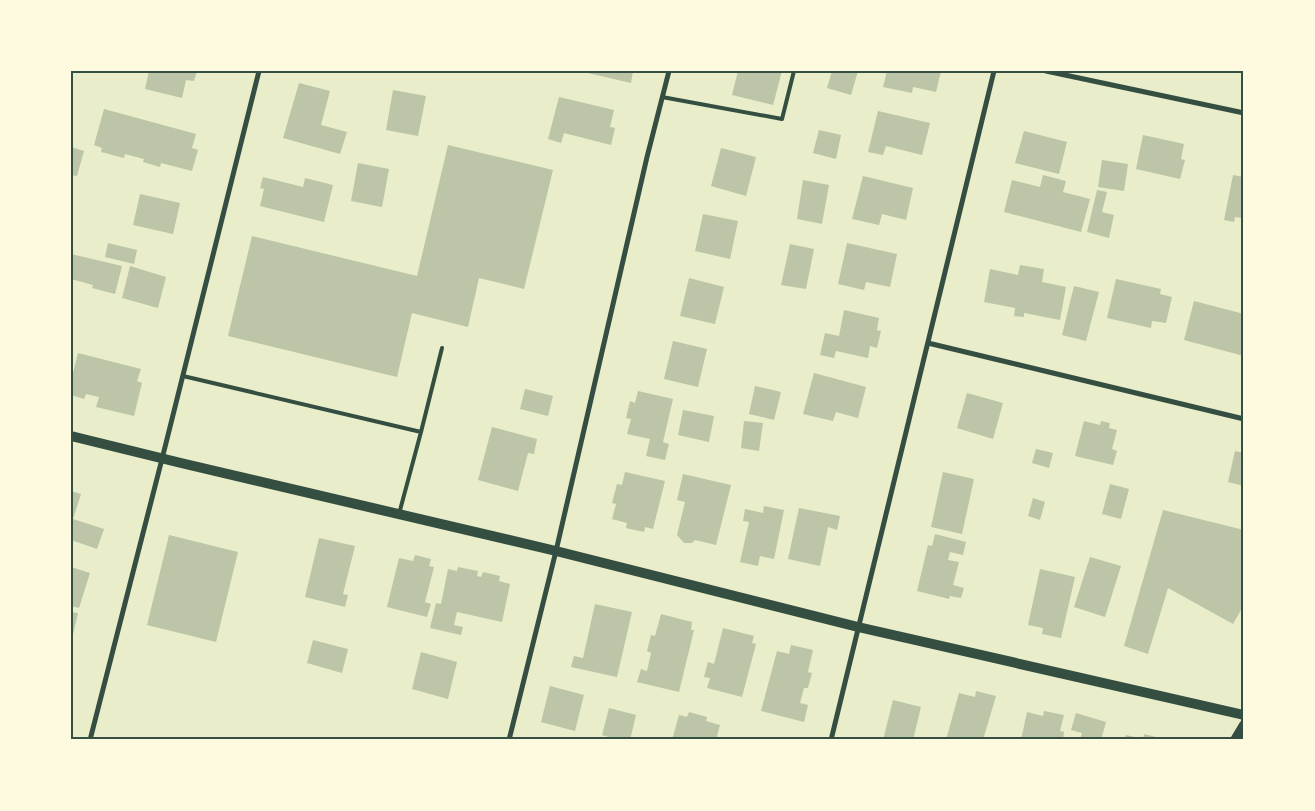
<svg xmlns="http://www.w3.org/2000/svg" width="1315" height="811" font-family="'Work Sans',sans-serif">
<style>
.building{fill:#bcc5a7}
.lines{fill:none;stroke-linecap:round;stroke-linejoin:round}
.service{stroke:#344e41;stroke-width:4}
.minor{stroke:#344e41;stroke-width:5}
.secondary{stroke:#344e41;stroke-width:10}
.neatline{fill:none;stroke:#344e41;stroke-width:2}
</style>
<rect width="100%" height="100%" fill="#e9edc9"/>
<!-- building -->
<path class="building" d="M 149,71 L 197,71 L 194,81 L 186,80 L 182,98 L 145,89 Z
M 579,71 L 633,71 L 631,83 Z
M 738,71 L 782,71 L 773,105 L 732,95 Z
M 832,71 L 858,71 L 851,95 L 827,88 Z
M 887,71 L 941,71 L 936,92 L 913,87 L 912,93 L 883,87 Z
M 299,83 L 330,91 L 321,125 L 347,132 L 340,154 L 283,138 Z
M 393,90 L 426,96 L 418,136 L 386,130 Z
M 559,97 L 614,110 L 610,127 L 615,128 L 611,145 L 564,133 L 561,143 L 548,139 Z
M 104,109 L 196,134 L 192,148 L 198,150 L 192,171 L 161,163 L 160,167 L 143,162 L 144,159 L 125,154 L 124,158 L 101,152 L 102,148 L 94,145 Z
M 878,111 L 930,123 L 922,155 L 886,146 L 883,155 L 868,152 Z
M 819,130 L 841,135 L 836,159 L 813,153 Z
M 1024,131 L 1067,142 L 1059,174 L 1015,163 Z
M 1143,135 L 1184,144 L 1181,159 L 1185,160 L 1180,179 L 1136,169 Z
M 448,145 L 553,170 L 524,289 L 479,278 L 468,327 L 412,313 L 397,377 L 228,336 L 252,236 L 417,276 Z
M 71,147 L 84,151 L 77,176 L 71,175 Z
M 721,148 L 756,157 L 746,196 L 711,186 Z
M 1102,160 L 1128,164 L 1124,191 L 1098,187 Z
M 358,163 L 389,169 L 382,207 L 351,201 Z
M 1043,175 L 1066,181 L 1063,192 L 1090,199 L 1081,232 L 1004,212 L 1012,180 L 1040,187 Z
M 1233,175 L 1244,177 L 1244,218 L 1235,217 L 1234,222 L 1224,220 Z
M 863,176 L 913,188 L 906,220 L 882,214 L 879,225 L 852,219 Z
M 263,177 L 303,187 L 305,178 L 333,185 L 324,222 L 260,206 L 264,189 L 260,188 Z
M 803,180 L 829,185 L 822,224 L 797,219 Z
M 1097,190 L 1107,192 L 1102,212 L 1114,215 L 1109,238 L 1087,232 Z
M 140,194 L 180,203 L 173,234 L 133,225 Z
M 703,214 L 738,221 L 730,259 L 695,251 Z
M 108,243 L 137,250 L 134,264 L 105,257 Z
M 847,243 L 897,254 L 890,287 L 866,282 L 864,290 L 838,284 Z
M 790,244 L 814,249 L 806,289 L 781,285 Z
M 71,254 L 122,266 L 115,294 L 92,288 L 93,285 L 71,279 Z
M 1020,265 L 1044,269 L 1042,282 L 1066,287 L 1060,320 L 1024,313 L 1024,317 L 1014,316 L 1015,308 L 984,302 L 990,269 L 1018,275 Z
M 130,266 L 166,277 L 158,308 L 122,298 Z
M 689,278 L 724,287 L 715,324 L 680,316 Z
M 1116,279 L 1161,289 L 1160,294 L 1172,297 L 1166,323 L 1152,321 L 1151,328 L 1107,318 Z
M 1074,286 L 1099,292 L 1086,341 L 1062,335 Z
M 1194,301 L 1244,314 L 1244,356 L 1184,340 Z
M 844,310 L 879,318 L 877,330 L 881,331 L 877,348 L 870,346 L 868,358 L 836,351 L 834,358 L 820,355 L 825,333 L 839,336 Z
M 673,341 L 707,349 L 698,387 L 664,379 Z
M 78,353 L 141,369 L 137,381 L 142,383 L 134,416 L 96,407 L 99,397 L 86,394 L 84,399 L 71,395 L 71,381 Z
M 814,373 L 866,387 L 858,418 L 836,412 L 833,421 L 803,414 Z
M 755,386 L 781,392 L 774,420 L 749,414 Z
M 525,389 L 553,396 L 548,416 L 520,409 Z
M 638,391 L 673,399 L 663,442 L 669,444 L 665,460 L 646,456 L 650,439 L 627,434 L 631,419 L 626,418 L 630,401 L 635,403 Z
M 967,393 L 1003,403 L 993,439 L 957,428 Z
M 683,410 L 714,416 L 709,442 L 678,435 Z
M 744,421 L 763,423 L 759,451 L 741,448 Z
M 1084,421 L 1100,425 L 1101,421 L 1110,423 L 1109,428 L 1117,430 L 1112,449 L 1117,451 L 1113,465 L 1075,456 Z
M 492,427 L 537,439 L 534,454 L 528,453 L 518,491 L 478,480 Z
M 1036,449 L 1053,453 L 1049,468 L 1032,463 Z
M 1235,451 L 1244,453 L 1244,486 L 1228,482 Z
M 625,472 L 665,481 L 653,529 L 645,527 L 644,532 L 626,528 L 627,523 L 612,519 L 616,504 L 612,503 L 617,484 L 622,485 Z
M 943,472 L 974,479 L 962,534 L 931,527 Z
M 683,474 L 731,485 L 716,545 L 695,540 L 692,543 L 684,543 L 677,535 L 685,502 L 677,500 Z
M 1110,484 L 1129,489 L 1121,519 L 1102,514 Z
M 71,491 L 81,494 L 73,519 L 104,529 L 97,549 L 71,540 Z
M 1033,498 L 1045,502 L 1040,520 L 1028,516 Z
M 764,506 L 784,510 L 774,559 L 760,556 L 758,566 L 740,562 L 749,522 L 743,521 L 745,509 L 763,513 Z
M 799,508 L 840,516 L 837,530 L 828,527 L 820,566 L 788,559 Z
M 1163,510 L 1244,530 L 1244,605 L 1233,624 L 1168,588 L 1148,654 L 1124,646 Z
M 935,534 L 966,542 L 963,555 L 950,552 L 948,560 L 959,562 L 953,585 L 964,588 L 961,598 L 950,596 L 949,599 L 917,591 L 928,545 L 932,546 Z
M 169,535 L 238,552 L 216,642 L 147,625 Z
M 319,538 L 355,546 L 343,594 L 348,595 L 345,607 L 305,597 Z
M 415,555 L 431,559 L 429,566 L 434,567 L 425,602 L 431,604 L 427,617 L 387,607 L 399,558 L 413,561 Z
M 1090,557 L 1121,566 L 1105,617 L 1074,607 Z
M 71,567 L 90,573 L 79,608 L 71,606 Z
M 458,567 L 478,571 L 477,576 L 481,577 L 483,572 L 500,576 L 499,581 L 510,584 L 502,622 L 457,612 L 454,625 L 463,627 L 461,635 L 430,628 L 436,603 L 441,604 L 448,569 L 457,571 Z
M 1040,569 L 1075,577 L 1061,638 L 1042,634 L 1043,628 L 1028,625 Z
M 595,604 L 632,612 L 617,677 L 571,667 L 574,656 L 583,658 Z
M 71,612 L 78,613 L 72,639 L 71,639 Z
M 661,614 L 692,622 L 691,630 L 694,630 L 679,692 L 637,682 L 641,669 L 647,671 L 651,653 L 647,651 L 651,635 L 655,636 Z
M 723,628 L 754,636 L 752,643 L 756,644 L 742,697 L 707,688 L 710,678 L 704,677 L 708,662 L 714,664 Z
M 313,640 L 348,649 L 342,673 L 307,663 Z
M 791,645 L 813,650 L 808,672 L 812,673 L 808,688 L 804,688 L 800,703 L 808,705 L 804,722 L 761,711 L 777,651 L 789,654 Z
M 421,652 L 457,662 L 448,699 L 412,689 Z
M 550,686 L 584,695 L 575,731 L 541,722 Z
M 976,691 L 996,696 L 983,740 L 946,740 L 959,693 L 975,697 Z
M 893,700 L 921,707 L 913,740 L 883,740 Z
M 609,708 L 636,715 L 630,740 L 619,740 L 602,735 Z
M 1044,711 L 1064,715 L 1060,731 L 1064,732 L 1063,740 L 1021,740 L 1027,712 L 1043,716 Z
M 689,712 L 707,717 L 706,721 L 720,725 L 716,740 L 672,740 L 679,715 L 687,717 Z
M 1076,713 L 1106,722 L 1101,740 L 1080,740 L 1082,733 L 1071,730 Z
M 1144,734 L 1164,739 L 1164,740 L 1143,740 Z
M 1126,735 L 1143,739 L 1143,740 L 1125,740 Z"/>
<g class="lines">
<!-- service -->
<path class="service" d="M 662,97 L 782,119 L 794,71
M 183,376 L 421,432 L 399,514
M 421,432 L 442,348"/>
<!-- minor -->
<path class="minor" d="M 1046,71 L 1244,113
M 928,343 L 1244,419
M 90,740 L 162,459 L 259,71
M 509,740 L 556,551 L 647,157 L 669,71
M 831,740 L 994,71"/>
<!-- secondary -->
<path class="secondary" d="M 71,436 L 181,463 L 556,551 L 858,627 L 1244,715
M 1235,740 L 1244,725"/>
</g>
<!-- border -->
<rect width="1315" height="811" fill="none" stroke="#fefae0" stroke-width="145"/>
<rect x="72" y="72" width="1170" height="666" class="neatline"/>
</svg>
